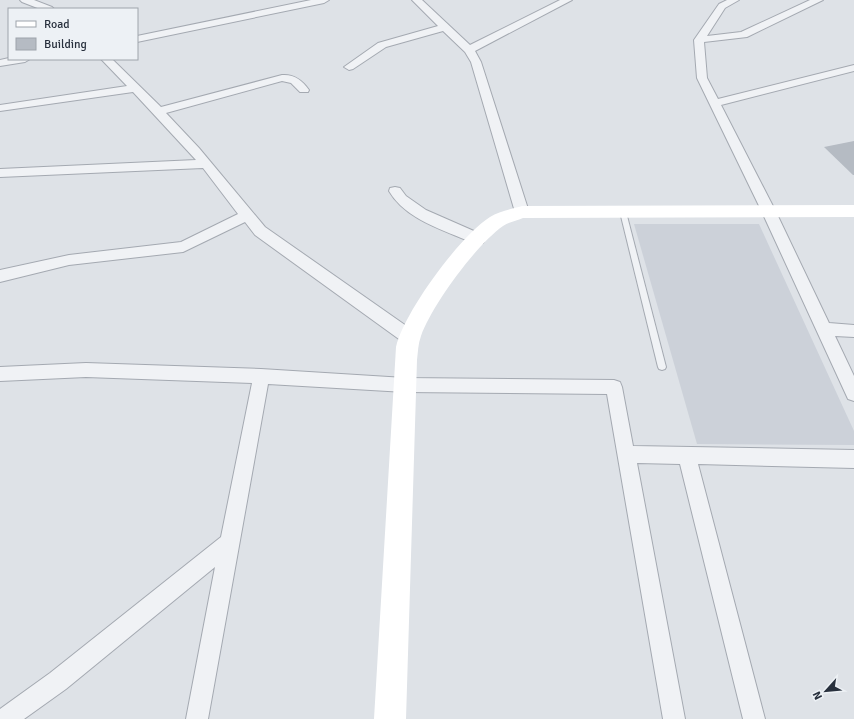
<svg xmlns="http://www.w3.org/2000/svg" width="854" height="719" font-family="Signika,sans-serif">
<style>
.built{fill:#ccd1d9}
.building{fill:#b5bbc3}
.lines{fill:none;stroke-linecap:round;stroke-linejoin:round}
.lane-casing{stroke:#a4a9b1;stroke-width:2}
.street-casing{stroke:#a4a9b1;stroke-width:2}
.lane{fill:#f0f2f5;fill-rule:evenodd}
.street{fill:#f0f2f5;fill-rule:evenodd}
.secondary{fill:#fff;fill-rule:evenodd}
</style>
<rect width="100%" height="100%" fill="#dee2e7"/>
<!-- built -->
<path class="built" d="M 634,224 L 759,224 L 854,431 L 854,445 L 697,444 Z"/>
<!-- building -->
<path class="building" d="M 854,141 L 854,175 L 853,175 L 824,147 Z"/>
<g class="lines">
<defs>
<path id="lane" d="M 621,210 L 623,210 L 626,212 L 666,367 L 665,369 L 662,370 L 659,369 L 658,367 L 620,212 Z"/>
<path id="street" d="M 20,0 L 34,0 L 52,7 L 54,9 L 40,9 L 22,2 Z
M 311,0 L 329,0 L 324,3 L 137,42 L 137,36 Z
M 412,0 L 422,0 L 470,45 L 560,0 L 572,0 L 475,51 L 481,62 L 529,212 L 527,215 L 522,217 L 517,215 L 515,212 L 471,62 L 465,52 L 443,31 L 386,47 L 353,69 L 349,70 L 344,67 L 378,43 L 438,26 Z
M 727,0 L 739,0 L 725,8 L 707,36 L 741,32 L 810,0 L 823,0 L 747,37 L 704,42 L 707,78 L 718,99 L 854,65 L 854,71 L 721,105 L 776,212 L 829,323 L 854,325 L 854,337 L 835,336 L 854,376 L 854,401 L 848,399 L 762,212 L 697,78 L 694,40 L 719,4 Z
M 9,58 L 9,59 L 30,59 L 25,62 L 0,66 L 0,60 Z
M 101,59 L 112,59 L 161,107 L 282,75 C 294,74 302,80 309,90 L 308,92 L 300,92 L 291,83 L 282,81 L 166,113 L 199,148 L 265,227 L 415,332 L 417,337 L 415,342 L 409,344 L 403,342 L 255,235 L 245,222 L 183,252 L 69,265 L 0,282 L 0,270 L 69,255 L 181,242 L 238,214 L 203,168 L 0,177 L 0,169 L 196,160 L 133,92 L 0,111 L 0,105 L 127,86 Z
M 395,187 L 400,188 L 406,196 L 426,210 L 483,235 L 485,239 L 483,243 L 478,244 L 473,243 C 444,230 406,220 389,191 L 390,188 Z
M 86,363 L 261,369 L 405,378 L 614,380 L 620,382 L 622,387 L 633,446 L 854,450 L 854,468 L 698,464 L 765,719 L 743,719 L 680,464 L 637,463 L 685,719 L 663,719 L 607,394 L 405,392 L 268,384 L 208,719 L 186,719 L 215,567 L 66,689 L 24,719 L 0,719 L 0,709 L 50,673 L 221,537 L 252,383 L 86,377 L 0,381 L 0,367 Z"/>
</defs>
<!-- lane casing -->
<use href="#lane" class="lane-casing"/>
<!-- street casing -->
<use href="#street" class="street-casing"/>
<!-- lane -->
<use href="#lane" class="lane"/>
<!-- street -->
<use href="#street" class="street"/>
<!-- secondary -->
<path class="secondary" d="M 854,205 L 854,217 L 523,218 C 516,221 509,222 503,226 C 476,245 432,305 421,336 C 418,344 418,352 417,360 L 406,719 L 374,719 L 396,347 C 404,312 460,236 490,217 C 499,211 512,209 522,206 Z"/>
</g>
<!-- legend -->
<rect x="8" y="8" width="130" height="52" fill="#edf1f5" stroke="#9ea4ab"/>
<rect x="16" y="21" width="20" height="6" fill="#ffffff" stroke="#9ea4ab"/>
<text x="44" y="28" font-size="12" fill="#28303d">Road</text>
<rect x="16" y="38" width="20" height="12" fill="#b5bbc3" stroke="#9ea4ab"/>
<text x="44" y="48" font-size="12" fill="#28303d">Building</text>
<!-- north arrow -->
<g transform="translate(826 691) rotate(243)" stroke="#edf1f5" stroke-width="3" paint-order="stroke">
<path d="M0-3L7 15L0 10L-7 15Z" fill="#28303d"/>
<text y="-6" font-size="11" font-weight="bold" text-anchor="middle" fill="#28303d">N</text>
</g>
</svg>
